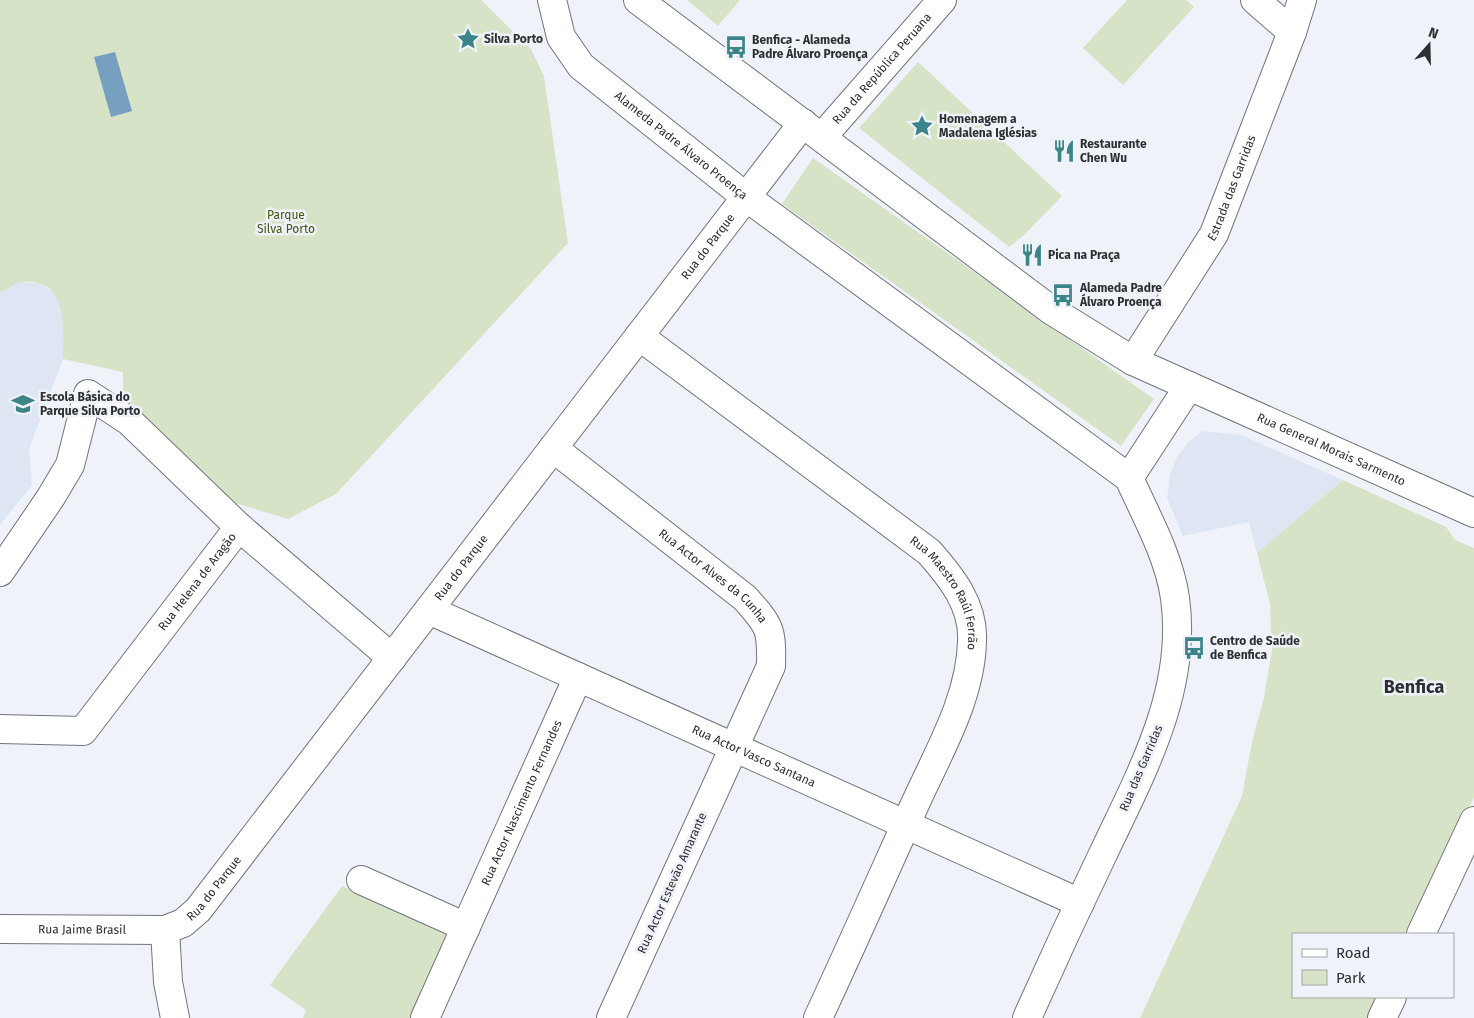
<svg xmlns="http://www.w3.org/2000/svg" width="1474" height="1018" font-family="'Fira Sans',sans-serif">
<style>
.built{fill:#dde6f2}
.green{fill:#d7e3c7}
.water{fill:#779fc0}
.lines{fill:none;stroke-linecap:round;stroke-linejoin:round}
.minor-casing{stroke:#717479;stroke-width:30}
.minor{stroke:#fff;stroke-width:28}
.labels{text-anchor:middle;stroke-width:5;stroke-linejoin:round;paint-order:stroke}
.poi-label{font-size:12px;font-weight:bold;fill:#2d2f31;stroke:#eff3f9;text-anchor:start}
.street-label{font-size:12px;fill:#2d2f31;stroke:#eff3f9}
.park-label{font-size:12px;fill:#425813;stroke:#eff3f9}
.district-label{font-size:18px;font-weight:bold;fill:#2d2f31;stroke:#eff3f9}
</style>
<rect width="100%" height="100%" fill="#eff3f9"/>
<!-- built -->
<path class="built" d="M 20,282 L 41,284 L 57,295 L 63,316 L 63,359 L 29,449 L 32,485 L 0,525 L 0,292 Z
M 1203,431 L 1241,435 L 1343,480 L 1257,553 L 1249,522 L 1183,536 L 1167,498 L 1170,475 L 1177,457 L 1189,441 Z"/>
<!-- green -->
<path class="green" d="M 0,0 L 481,0 L 531,49 L 544,76 L 568,243 L 336,494 L 288,519 L 232,502 L 123,404 L 123,372 L 63,359 C 63,326 69,278 21,282 C 14,283 8,291 0,292 Z
M 687,0 L 740,0 L 718,26 Z
M 1127,0 L 1186,0 L 1194,7 L 1123,85 L 1083,48 Z
M 918,62 L 1062,196 L 1023,236 L 1009,247 L 859,128 Z
M 813,158 L 1154,399 L 1121,446 L 782,204 Z
M 1343,480 L 1446,527 L 1455,540 L 1474,548 L 1474,797 L 1409,934 L 1293,934 L 1293,997 L 1380,997 L 1370,1018 L 1140,1018 L 1242,796 L 1252,742 L 1264,697 L 1272,650 L 1270,604 L 1257,553 Z
M 342,886 L 453,936 L 416,1018 L 303,1018 L 306,1010 L 270,985 Z"/>
<!-- water -->
<path class="water" d="M 115,52 L 132,111 L 111,117 L 94,57 Z"/>
<g class="lines">
<defs>
<g id="minor">
<path id="s1" d="M 552,0 L 561,37 L 581,66 L 746,197 L 1129,478 C 1146,516 1169,556 1175,598 C 1188,691 1140,775 1102,856 C 1076,910 1051,964 1027,1018"/>
<path id="s2" d="M 638,0 L 1051,310 L 1133,361 L 1474,513"/>
<path d="M 1255,0 L 1292,32"/>
<path id="s3" d="M 822,137 L 942,0"/>
<path id="s4" d="M 639,336 L 929,552 C 951,577 974,605 972,641 C 971,698 938,753 915,804 C 883,875 851,947 818,1018"/>
<path id="s5" d="M 1133,361 L 1214,234 L 1292,32 L 1302,0"/>
<path id="s6" d="M 553,448 L 745,598 C 770,626 772,629 771,666 L 611,1018"/>
<path d="M 1129,478 L 1189,386"/>
<path d="M 0,572 L 51,497 L 70,465 L 88,394 L 129,421 L 239,527 L 392,658"/>
<path id="s7" d="M 429,610 L 1080,903"/>
<path id="s8" d="M 0,729 L 83,731 L 239,527"/>
<path d="M 361,880 L 466,927"/>
<path id="s9" d="M 0,929 L 165,930 L 183,923 L 198,910 L 803,123"/>
<path d="M 165,930 L 168,982 L 175,1018"/>
<path d="M 1421,934 L 1474,821"/>
<path id="s10" d="M 425,1018 L 578,677"/>
<path d="M 1382,1018 L 1392,997"/>
</g>
</defs>
<!-- minor casing -->
<use href="#minor" class="minor-casing"/>
<!-- minor -->
<use href="#minor" class="minor"/>
</g>
<!-- icons -->
<defs>
<symbol id="sight-bare" viewBox="-9 -9 18 18"><path d="M0-6L1.8-2.2L6-1.7L2.9 1.2L3.7 5.4L0 3.3L-3.7 5.4L-2.9 1.2L-6-1.7L-1.8-2.2Z" fill="#3b8487" stroke="#eff3f9" stroke-width="2.5" paint-order="stroke"/></symbol>
<symbol id="bus-bare" viewBox="-9 -9 18 18"><path d="M-5-6H5V4H4V6H2V4H-2V6H-4V4H-5ZM-3.5-4V0h7V-4ZM-3.5 1.2v1.5H-2V1.2ZM2 1.2v1.5H3.5V1.2Z" fill="#3b8487" stroke="#eff3f9" stroke-width="2.5" paint-order="stroke"/></symbol>
<symbol id="restaurant-bare" viewBox="-9 -9 18 18"><path d="M-5-6h1v4h1v-4h1v4h1v-4h1v5L-1.5 .5V6h-2V.5L-5-1ZM5-6V6H3V1.5H1.5Q1.5-4 5-6Z" fill="#3b8487" stroke="#eff3f9" stroke-width="2.5" paint-order="stroke"/></symbol>
<symbol id="school-bare" viewBox="-9 -9 18 18"><path d="M0-5L7-2L0 1L-7-2ZM-4 1L0 2.5L4 1V4Q0 6-4 4Z" fill="#3b8487" stroke="#eff3f9" stroke-width="2.5" paint-order="stroke"/></symbol>
</defs>
<g fill-rule="evenodd">
<use href="#sight-bare" x="452" y="23" width="32" height="32"/>
<use href="#bus-bare" x="720" y="31" width="32" height="32"/>
<use href="#sight-bare" x="906" y="110" width="32" height="32"/>
<use href="#restaurant-bare" x="1048" y="135" width="32" height="32"/>
<use href="#restaurant-bare" x="1016" y="239" width="32" height="32"/>
<use href="#bus-bare" x="1047" y="279" width="32" height="32"/>
<use href="#school-bare" x="7" y="388" width="32" height="32"/>
<use href="#bus-bare" x="1178" y="632" width="32" height="32"/>
</g>
<g class="labels">
<!-- poi labels -->
<g class="poi-label">
<text x="484" y="43">Silva Porto</text>
<text x="752" y="44">Benfica - Alameda<tspan x="752" dy="14">Padre Álvaro Proença</tspan></text>
<text x="939" y="123">Homenagem a<tspan x="939" dy="14">Madalena Iglésias</tspan></text>
<text x="1080" y="148">Restaurante<tspan x="1080" dy="14">Chen Wu</tspan></text>
<text x="1048" y="259">Pica na Praça</text>
<text x="1080" y="292">Alameda Padre<tspan x="1080" dy="14">Álvaro Proença</tspan></text>
<text x="40" y="401">Escola Básica do<tspan x="40" dy="14">Parque Silva Porto</tspan></text>
<text x="1210" y="645">Centro de Saúde<tspan x="1210" dy="14">de Benfica</tspan></text>
</g>
<!-- street labels -->
<g class="street-label">
<text dy="4" stroke="none"><textPath href="#s3" startOffset="91">Rua da República Peruana</textPath></text>
<text dy="4" stroke="none"><textPath href="#s1" startOffset="201">Alameda Padre Álvaro Proença</textPath></text>
<text dy="4" stroke="none"><textPath href="#s5" startOffset="200">Estrada das Garridas</textPath></text>
<text dy="4" stroke="none"><textPath href="#s9" startOffset="1041">Rua do Parque</textPath></text>
<text dy="4" stroke="none"><textPath href="#s2" startOffset="830">Rua General Morais Sarmento</textPath></text>
<text dy="4" stroke="none"><textPath href="#s9" startOffset="636">Rua do Parque</textPath></text>
<text dy="4" stroke="none"><textPath href="#s6" startOffset="205">Rua Actor Alves da Cunha</textPath></text>
<text dy="4" stroke="none"><textPath href="#s8" startOffset="271">Rua Helena de Aragão</textPath></text>
<text dy="4" stroke="none"><textPath href="#s4" startOffset="406">Rua Maestro Raúl Ferrão</textPath></text>
<text dy="4" stroke="none"><textPath href="#s7" startOffset="356">Rua Actor Vasco Santana</textPath></text>
<text transform="translate(1141 768) rotate(-67)" y="4">Rua das Garridas</text>
<text dy="4" stroke="none"><textPath href="#s10" startOffset="236">Rua Actor Nascimento Fernandes</textPath></text>
<text transform="translate(672 883) rotate(-66)" y="4">Rua Actor Estevão Amarante</text>
<text dy="4" stroke="none"><textPath href="#s9" startOffset="231">Rua do Parque</textPath></text>
<text dy="4" stroke="none"><textPath href="#s9" startOffset="82">Rua Jaime Brasil</textPath></text>
</g>
<!-- park labels -->
<g class="park-label">
<text x="286" y="219">Parque<tspan x="286" dy="14">Silva Porto</tspan></text>
</g>
<!-- district labels -->
<g class="district-label">
<text x="1414" y="693">Benfica</text>
</g>
</g>
<!-- legend -->
<rect x="1292" y="933" width="162" height="65" fill="#eff3f9" stroke="#a1a5a9"/>
<rect x="1302" y="949" width="25" height="8" fill="#ffffff" stroke="#a1a5a9"/>
<text x="1336" y="958" font-size="15" fill="#2d2f31">Road</text>
<rect x="1302" y="970" width="25" height="15" fill="#d7e3c7" stroke="#a1a5a9"/>
<text x="1336" y="983" font-size="15" fill="#2d2f31">Park</text>
<!-- north arrow -->
<g transform="translate(1429 45) rotate(20)" stroke="#eff3f9" stroke-width="4" paint-order="stroke">
<path d="M0-4L9 19L0 12L-9 19Z" fill="#2d2f31"/>
<text y="-8" font-size="14" font-weight="bold" text-anchor="middle" fill="#2d2f31">N</text>
</g>
</svg>
